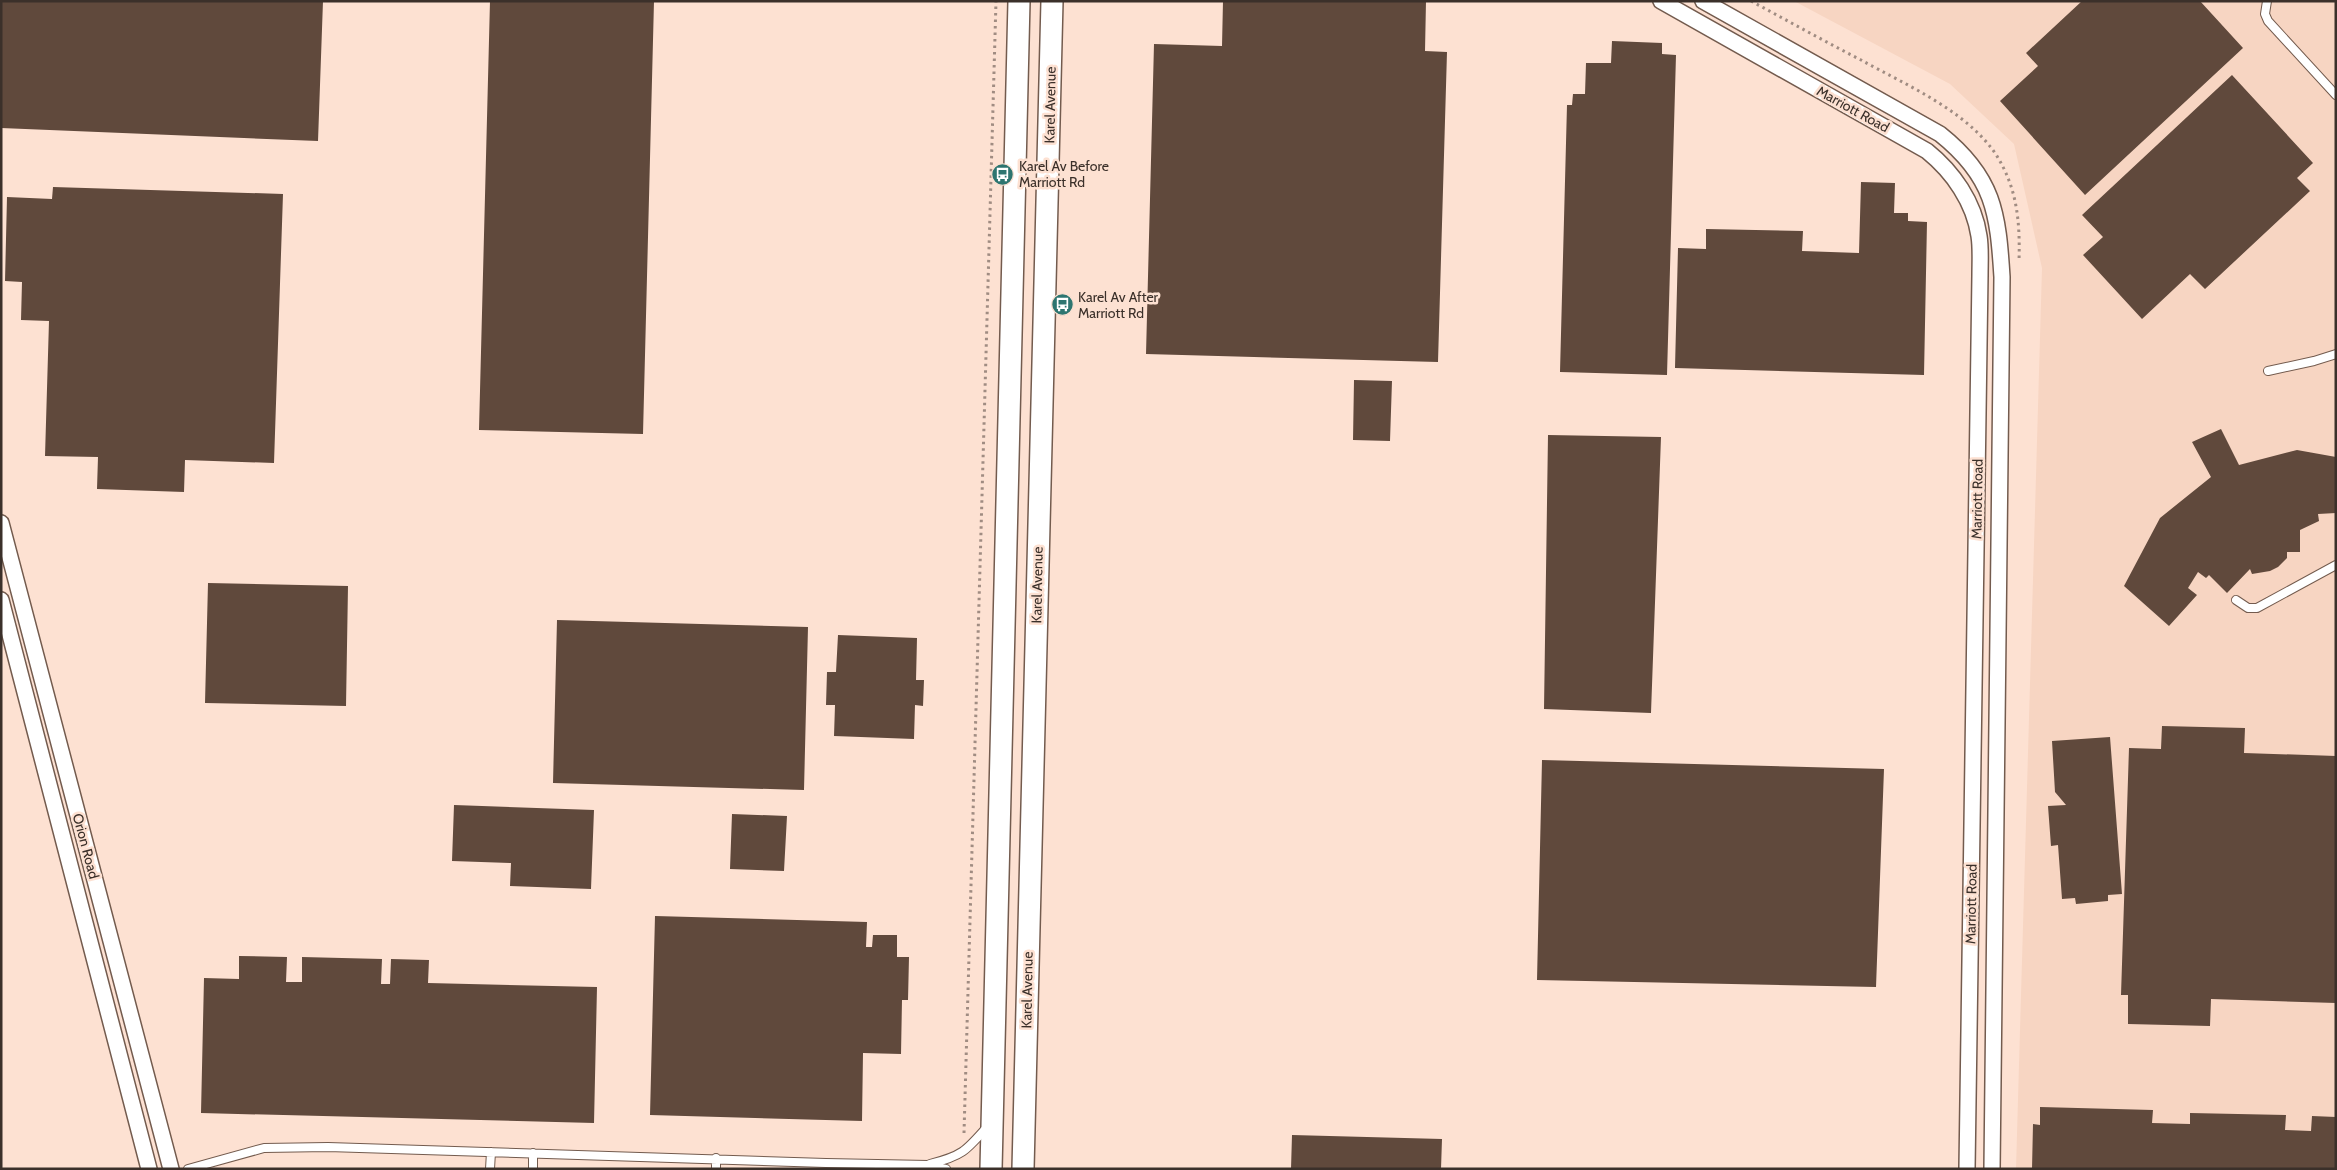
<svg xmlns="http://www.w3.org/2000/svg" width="2337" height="1170" font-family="Cabin,sans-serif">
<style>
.built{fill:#f7d5c2}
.building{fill:#60493c}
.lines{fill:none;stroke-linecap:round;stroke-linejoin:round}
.service-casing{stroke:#735b4e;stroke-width:10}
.minor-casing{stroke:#735b4e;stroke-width:18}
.secondary-casing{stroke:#735b4e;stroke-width:24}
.path{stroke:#a08c82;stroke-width:3;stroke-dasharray:2.5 4;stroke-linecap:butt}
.service{stroke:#fff;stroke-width:8}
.minor{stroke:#fff;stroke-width:15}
.secondary{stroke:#fff;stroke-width:21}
.labels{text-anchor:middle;stroke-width:5;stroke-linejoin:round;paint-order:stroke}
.street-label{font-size:14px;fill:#3b302a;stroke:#fde1d2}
.poi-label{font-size:14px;fill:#3b302a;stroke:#fde1d2;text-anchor:start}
</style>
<rect width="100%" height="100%" fill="#fde1d2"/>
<!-- built -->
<path class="built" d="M 1794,1 L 2336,1 L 2336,1169 L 2016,1169 L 2042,268 L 2014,144 L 1950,84 Z"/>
<!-- building -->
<path class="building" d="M 1,1 L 323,1 L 318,141 L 1,128 Z
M 490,1 L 654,1 L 643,434 L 479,430 Z
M 1223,1 L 1426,1 L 1425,51 L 1447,52 L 1438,362 L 1146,354 L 1154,44 L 1222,46 Z
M 2082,1 L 2200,1 L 2243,48 L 2085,195 L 2000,101 L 2038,66 L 2026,53 Z
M 1612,41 L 1662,43 L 1662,54 L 1676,55 L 1667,375 L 1560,372 L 1567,105 L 1572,105 L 1573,94 L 1585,94 L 1586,63 L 1611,63 Z
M 2232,75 L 2313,163 L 2297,178 L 2310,191 L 2205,289 L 2190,274 L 2142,319 L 2083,255 L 2103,237 L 2082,215 Z
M 1861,182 L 1895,183 L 1894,213 L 1908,213 L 1908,221 L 1927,222 L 1924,375 L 1675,368 L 1678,248 L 1706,249 L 1706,229 L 1803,231 L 1802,251 L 1859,253 Z
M 53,187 L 283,194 L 274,463 L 185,460 L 184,492 L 97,489 L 98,457 L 45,456 L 49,321 L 21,320 L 22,282 L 5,281 L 7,197 L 52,199 Z
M 1354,380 L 1392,381 L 1390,441 L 1353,440 Z
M 2221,429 L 2239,465 L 2297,450 L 2336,457 L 2336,513 L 2318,514 L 2319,521 L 2300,530 L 2300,552 L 2287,552 L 2287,558 L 2278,567 L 2270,571 L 2252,574 L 2250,569 L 2227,593 L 2209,575 L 2206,578 L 2198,572 L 2188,588 L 2197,595 L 2169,626 L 2124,586 L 2160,518 L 2211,477 L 2192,442 Z
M 1548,435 L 1661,437 L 1651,713 L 1544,709 Z
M 208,583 L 348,586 L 346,706 L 205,703 Z
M 557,620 L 808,627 L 804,790 L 553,783 Z
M 838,635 L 917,638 L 916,680 L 924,680 L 923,706 L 915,705 L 914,739 L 834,736 L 835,705 L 826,705 L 827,672 L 836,672 Z
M 2162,726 L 2245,728 L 2244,753 L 2336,756 L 2336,1003 L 2211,999 L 2210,1026 L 2128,1024 L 2128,995 L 2121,995 L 2129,748 L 2161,749 Z
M 2110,737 L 2122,894 L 2108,895 L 2108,901 L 2076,904 L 2075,898 L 2062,899 L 2058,845 L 2051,846 L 2048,806 L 2066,805 L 2055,792 L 2052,741 Z
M 1542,760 L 1884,769 L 1876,987 L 1537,980 Z
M 454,805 L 594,810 L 591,889 L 510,886 L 511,863 L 452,861 Z
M 732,814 L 787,816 L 784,871 L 730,869 Z
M 655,916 L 867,922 L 866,947 L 872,947 L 873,935 L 897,935 L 897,957 L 909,957 L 908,1000 L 902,1000 L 901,1054 L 863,1053 L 862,1121 L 650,1115 Z
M 239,956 L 287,957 L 286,982 L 302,982 L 302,957 L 382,959 L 381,984 L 390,984 L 391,959 L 429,960 L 428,983 L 597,987 L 594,1123 L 201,1113 L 204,978 L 239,979 Z
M 2040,1107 L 2153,1110 L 2152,1123 L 2190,1124 L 2190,1113 L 2286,1115 L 2285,1130 L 2311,1131 L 2312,1116 L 2336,1117 L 2336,1169 L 2032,1169 L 2033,1124 L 2040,1125 Z
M 1292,1135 L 1442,1139 L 1441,1169 L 1291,1169 Z"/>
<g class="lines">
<defs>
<path id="service" d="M 2267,1 L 2265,14 L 2268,21 L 2336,95
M 2268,371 L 2314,361 L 2336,354
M 2236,600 L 2248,608 L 2257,608 L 2336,565
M 930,1164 C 962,1156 966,1151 987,1127
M 188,1169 L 264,1148 L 328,1147 L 826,1163 L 928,1165 L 946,1169
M 490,1169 L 491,1152
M 533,1169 L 533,1153
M 716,1169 L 716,1158"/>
<path id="minor" d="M 1661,1 L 1927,151 C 1953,172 1974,202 1979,236 C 1981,248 1980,262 1980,275 L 1967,1169
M 1703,1 L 1940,134 C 1994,177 1998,213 2002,277 L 1992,1169
M 1,523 L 171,1169
M 1,600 L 149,1169"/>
<path id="secondary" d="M 991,1169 L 1019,1
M 1023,1169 L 1052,1"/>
</defs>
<!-- service casing -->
<use href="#service" class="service-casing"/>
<!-- minor casing -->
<use href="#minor" class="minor-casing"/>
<!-- secondary casing -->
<use href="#secondary" class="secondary-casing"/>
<!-- path -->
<path class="path" d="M 1751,1 C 1788,21 1824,41 1861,60 C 1908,86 1977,115 2002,165 C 2018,195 2020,227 2019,261
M 964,1133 L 996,1"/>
<!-- service -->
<use href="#service" class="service"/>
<!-- minor -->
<use href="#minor" class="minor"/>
<!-- secondary -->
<use href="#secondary" class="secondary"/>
</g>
<!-- icons -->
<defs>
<symbol id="bus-disc" viewBox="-11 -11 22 22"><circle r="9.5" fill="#2d7570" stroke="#fde1d2"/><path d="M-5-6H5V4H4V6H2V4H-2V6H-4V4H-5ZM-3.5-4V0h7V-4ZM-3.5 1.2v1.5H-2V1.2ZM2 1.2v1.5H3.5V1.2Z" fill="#fff"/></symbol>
</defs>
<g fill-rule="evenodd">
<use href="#bus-disc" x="990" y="162" width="25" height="25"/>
<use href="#bus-disc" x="1050" y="292" width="25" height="25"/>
</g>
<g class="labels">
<!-- street labels -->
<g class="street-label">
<text transform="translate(1050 105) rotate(-89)" y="5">Karel Avenue</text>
<text transform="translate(1853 109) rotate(29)" y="5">Marriott Road</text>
<text transform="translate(1977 499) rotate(-89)" y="5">Marriott Road</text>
<text transform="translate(1037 585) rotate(-89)" y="5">Karel Avenue</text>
<text transform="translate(86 846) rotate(75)" y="5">Orion Road</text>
<text transform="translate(1971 904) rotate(-89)" y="5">Marriott Road</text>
<text transform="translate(1027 990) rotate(-89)" y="5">Karel Avenue</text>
</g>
<!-- poi labels -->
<g class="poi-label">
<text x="1019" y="171">Karel Av Before<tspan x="1019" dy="16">Marriott Rd</tspan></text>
<text x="1078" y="302">Karel Av After<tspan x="1078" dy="16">Marriott Rd</tspan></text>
</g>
</g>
<!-- border -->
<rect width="2337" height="1170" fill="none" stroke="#3b302a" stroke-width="5"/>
</svg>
